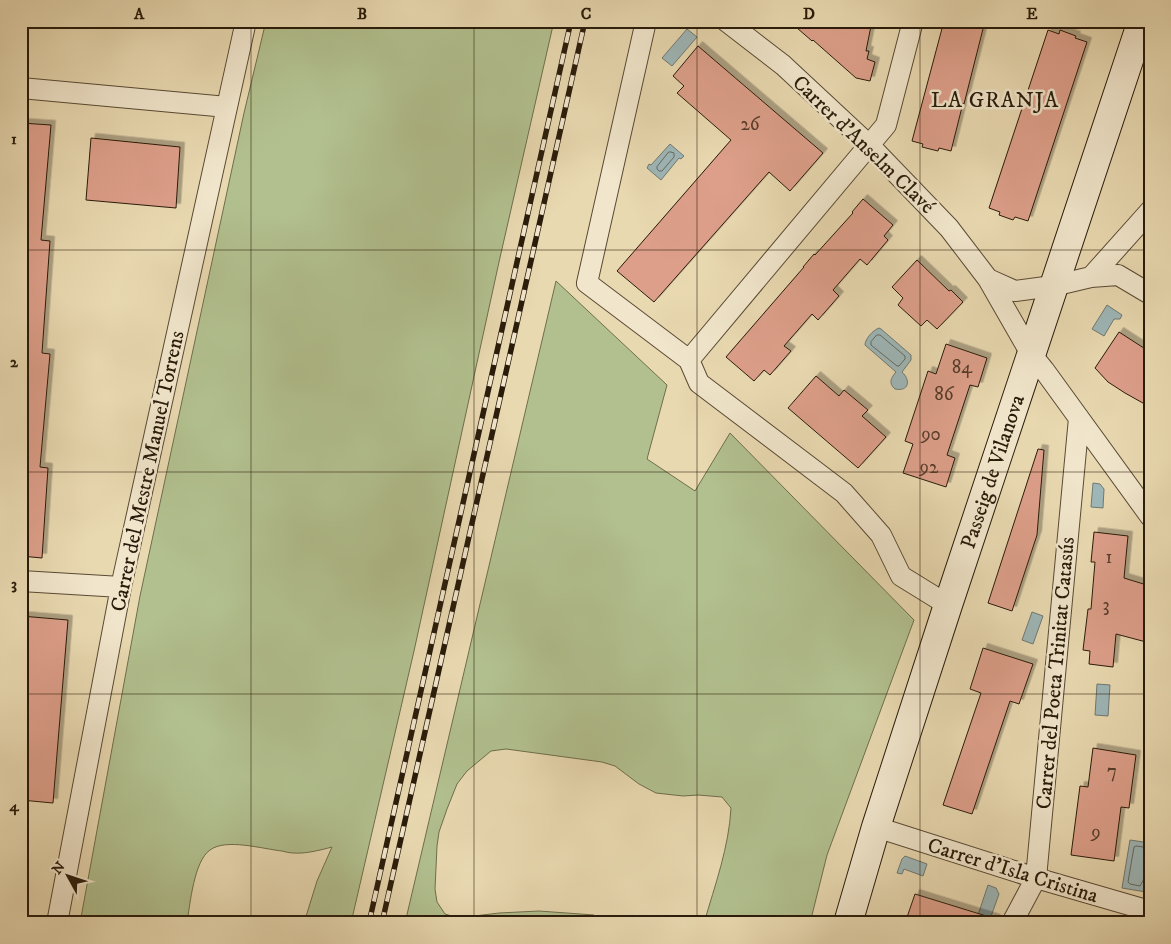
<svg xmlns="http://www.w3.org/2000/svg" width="1171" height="944" font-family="'IM FELL DW Pica',serif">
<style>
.green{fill:#b2c08f;stroke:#6e6e4c}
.water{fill:#9eb7b8;stroke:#6f7972}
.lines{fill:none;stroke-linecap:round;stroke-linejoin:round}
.shore{stroke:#646961;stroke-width:1}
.building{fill:#dd9f8a;stroke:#291b0a;filter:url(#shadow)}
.street-casing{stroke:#594a34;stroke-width:22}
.secondary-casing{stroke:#291b0a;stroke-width:30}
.street{stroke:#f1e6cc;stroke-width:20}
.secondary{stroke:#f1e6cc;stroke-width:28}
.rail-casing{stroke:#291b0a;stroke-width:5.5}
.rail{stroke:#f1e6cc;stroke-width:4;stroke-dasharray:11;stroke-linecap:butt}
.grid{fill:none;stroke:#291b0a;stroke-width:1;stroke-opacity:0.55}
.labels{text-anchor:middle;stroke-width:5;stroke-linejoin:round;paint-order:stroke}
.number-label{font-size:19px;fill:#563c2a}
.street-label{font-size:21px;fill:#291b0a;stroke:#f1e6cc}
.neighbourhood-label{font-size:22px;letter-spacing:1px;fill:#291b0a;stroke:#f1e6cc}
.neatline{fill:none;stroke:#291b0a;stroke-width:2}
.grid-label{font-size:16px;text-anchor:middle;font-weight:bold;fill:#291b0a}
</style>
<defs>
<filter id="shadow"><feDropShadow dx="4.5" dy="-4.5" stdDeviation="0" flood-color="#0004"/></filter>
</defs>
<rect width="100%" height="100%" fill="#e9d9b1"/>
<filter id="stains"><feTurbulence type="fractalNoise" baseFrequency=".004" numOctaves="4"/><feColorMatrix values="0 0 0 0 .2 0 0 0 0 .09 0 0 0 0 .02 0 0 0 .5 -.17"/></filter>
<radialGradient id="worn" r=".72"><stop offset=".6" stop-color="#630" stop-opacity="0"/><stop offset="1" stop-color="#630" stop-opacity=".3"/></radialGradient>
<!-- green -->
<path class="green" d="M 266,21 L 554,21 L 499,262 L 414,651 L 351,923 L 304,923 L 317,881 L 332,847 C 321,850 305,854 294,853 C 290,853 286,852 282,851 C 263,849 226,838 210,850 C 194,861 190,904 187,923 L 80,923 L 140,596 L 244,113 Z
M 556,281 L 667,385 L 647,459 L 695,491 L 730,433 L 914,620 L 827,855 L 810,923 L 704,923 C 715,885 729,847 731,808 L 722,797 L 698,795 L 683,796 L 656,793 L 639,784 L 615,766 L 602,762 L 506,749 L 491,751 L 467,771 L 457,784 L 447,809 L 439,832 L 437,846 L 435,889 L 437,902 L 445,914 L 458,918 L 499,913 L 539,911 L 594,915 L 591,923 L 405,923 Z"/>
<!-- water -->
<path class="water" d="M 687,29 L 697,37 L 672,66 L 662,58 Z
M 670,144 L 684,156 L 681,159 L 679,158 L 661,180 L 647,168 L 649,164 L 651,165 Z
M 1107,305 L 1122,315 L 1120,319 L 1114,319 L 1104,336 L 1092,329 Z
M 879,328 L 881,329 L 911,355 L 911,360 L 902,372 C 911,380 909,392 895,389 C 888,383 891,378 896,372 L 865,345 C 865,339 873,330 879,328 Z
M 1093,483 L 1100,484 L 1104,489 L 1103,508 L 1091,507 Z
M 1032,612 L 1043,616 L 1033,644 L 1022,640 Z
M 1097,684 L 1110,685 L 1108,716 L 1095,715 Z
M 1130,840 L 1150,843 L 1150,868 L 1146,892 L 1122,888 Z
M 905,856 L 927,864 L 923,876 L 904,869 L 902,874 L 897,873 L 902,859 Z
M 988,885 L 996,888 L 999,894 L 990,919 L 978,915 Z"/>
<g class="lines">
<!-- shore -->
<path class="shore" d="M 669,152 L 671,152 L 674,153 L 674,157 L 662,171 L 659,171 L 657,169 L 657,167 Z
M 877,335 L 880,335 L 905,356 L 905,359 L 899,366 L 897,366 L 871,345 L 871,342 Z
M 1150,848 L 1136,846 L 1134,847 L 1128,882 L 1130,884 L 1140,886 L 1144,879 L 1150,877"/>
</g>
<!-- building -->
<path class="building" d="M 789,21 L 872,21 L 866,51 L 869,51 L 867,59 L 875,62 L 870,81 L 856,78 L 813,40 L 812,41 Z
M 944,21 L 985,21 L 964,104 L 963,103 L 951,151 L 939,148 L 938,151 L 922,147 L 923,144 L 912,141 Z
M 1048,30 L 1059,34 L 1060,30 L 1076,36 L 1075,38 L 1087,42 L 1028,221 L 1015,217 L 1013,220 L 999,215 L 1000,212 L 989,208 Z
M 698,46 L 823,153 L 790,191 L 769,172 L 654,302 L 617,271 L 731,140 L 677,93 L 684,86 L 673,76 Z
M 21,123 L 51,125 L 41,240 L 50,241 L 42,353 L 50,354 L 40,467 L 48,468 L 42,558 L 21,556 Z
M 91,138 L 180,147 L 176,208 L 86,200 Z
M 863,199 L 893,225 L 884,236 L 888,240 L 867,265 L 860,259 L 833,290 L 839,296 L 818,320 L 812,314 L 784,346 L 791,351 L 770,375 L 764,370 L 754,381 L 726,357 L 804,267 L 803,267 L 814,254 L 815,255 L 853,213 L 852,212 Z
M 917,260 L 949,291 L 951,290 L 963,302 L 937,329 L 927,320 L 921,326 L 898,305 L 903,298 L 892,287 Z
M 1119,332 L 1150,352 L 1150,407 L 1125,393 L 1108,382 L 1095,368 Z
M 946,344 L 987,358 L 978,387 L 970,385 L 947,455 L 955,458 L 946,487 L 903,473 L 913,444 L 905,441 L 928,371 L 936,374 Z
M 816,376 L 839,396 L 844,390 L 868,410 L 862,416 L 886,437 L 858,468 L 788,408 Z
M 1038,449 L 1044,450 L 1037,535 L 1012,611 L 988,603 Z
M 1094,532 L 1128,536 L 1124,578 L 1150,586 L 1150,643 L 1116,634 L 1113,667 L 1089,664 L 1090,651 L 1083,650 L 1088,609 L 1091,609 L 1095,562 L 1091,562 Z
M 21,616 L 68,620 L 53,803 L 21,800 Z
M 983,648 L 1033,664 L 1019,704 L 1010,701 L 972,814 L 943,805 L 981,693 L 970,689 Z
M 1093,748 L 1136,755 L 1129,808 L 1121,807 L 1114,861 L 1071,855 L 1080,786 L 1088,787 Z
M 915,894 L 996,919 L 995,923 L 905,923 Z"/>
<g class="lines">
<defs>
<path id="street" d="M 646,21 L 587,283 L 689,360 L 699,383 L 844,493 L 881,535 L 901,576 L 948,605
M 726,21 L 783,65 L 870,146 L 949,228 L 988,279 L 1031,354 L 1044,370 L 1150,516
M 21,88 L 227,107
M 1091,277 L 1150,211
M 988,279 L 1015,291 L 1053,286 L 1091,277 L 1118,275 L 1150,294
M 689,360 L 886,125 L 913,21
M 21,581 L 121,587
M 876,827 L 1036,878 L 1150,911
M 57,923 L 121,587 L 246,21
M 1012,923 L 1036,878 L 1079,418"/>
<g id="secondary">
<path id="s1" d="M 848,923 L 876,827 L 948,605 L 1142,21"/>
</g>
</defs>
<!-- street casing -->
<use href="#street" class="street-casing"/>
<!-- secondary casing -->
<use href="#secondary" class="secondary-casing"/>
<!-- street -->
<use href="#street" class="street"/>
<!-- secondary -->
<use href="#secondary" class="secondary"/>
<defs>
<path id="rail" d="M 369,923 L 571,21
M 382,923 L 585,21"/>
</defs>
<!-- rail casing -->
<use href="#rail" class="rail-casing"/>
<!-- rail -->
<use href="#rail" class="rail"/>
</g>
<!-- grid -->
<path class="grid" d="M 251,21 L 251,923M 474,21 L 474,923M 697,21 L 697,923M 920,21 L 920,923M 21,250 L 1150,250M 21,472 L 1150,472M 21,694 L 1150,694"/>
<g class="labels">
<!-- number labels -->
<g class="number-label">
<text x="750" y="130">26</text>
<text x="962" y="373">84</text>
<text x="944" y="400">86</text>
<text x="931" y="440">90</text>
<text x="929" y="473">92</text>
<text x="1109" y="563">1</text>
<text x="1106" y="611">3</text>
<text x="1112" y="777">7</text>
<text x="1096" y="838">9</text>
</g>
<!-- street labels -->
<g class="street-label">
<text transform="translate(864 144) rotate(44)" y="7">Carrer d'Anselm Clavé</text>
<text transform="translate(147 471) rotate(-78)" y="7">Carrer del Mestre Manuel Torrens</text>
<text dy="7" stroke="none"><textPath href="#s1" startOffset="474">Passeig de Vilanova</textPath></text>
<text transform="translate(1055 673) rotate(-85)" y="7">Carrer del Poeta Trinitat Catasús</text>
<text transform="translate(1013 870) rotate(17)" y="7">Carrer d'Isla Cristina</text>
</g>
<!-- neighbourhood labels -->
<g class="neighbourhood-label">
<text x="995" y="107">LA GRANJA</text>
</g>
</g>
<!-- margin -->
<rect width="1171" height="944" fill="none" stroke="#e9d9b1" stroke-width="55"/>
<!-- north arrow -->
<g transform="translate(68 876) rotate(310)" stroke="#f1e6cc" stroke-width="4" paint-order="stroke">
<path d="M0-4L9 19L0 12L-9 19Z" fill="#291b0a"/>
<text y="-8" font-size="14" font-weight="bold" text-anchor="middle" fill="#291b0a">N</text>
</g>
<rect x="28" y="28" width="1116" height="888" class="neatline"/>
<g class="grid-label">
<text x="139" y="19">A</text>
<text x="362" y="19">B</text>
<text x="586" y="19">C</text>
<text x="809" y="19">D</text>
<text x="1032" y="19">E</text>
<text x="14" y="144">1</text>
<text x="14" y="367">2</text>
<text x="14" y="589">3</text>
<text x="14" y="811">4</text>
</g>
<rect width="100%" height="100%" filter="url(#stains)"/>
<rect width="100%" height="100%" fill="url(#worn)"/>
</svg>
